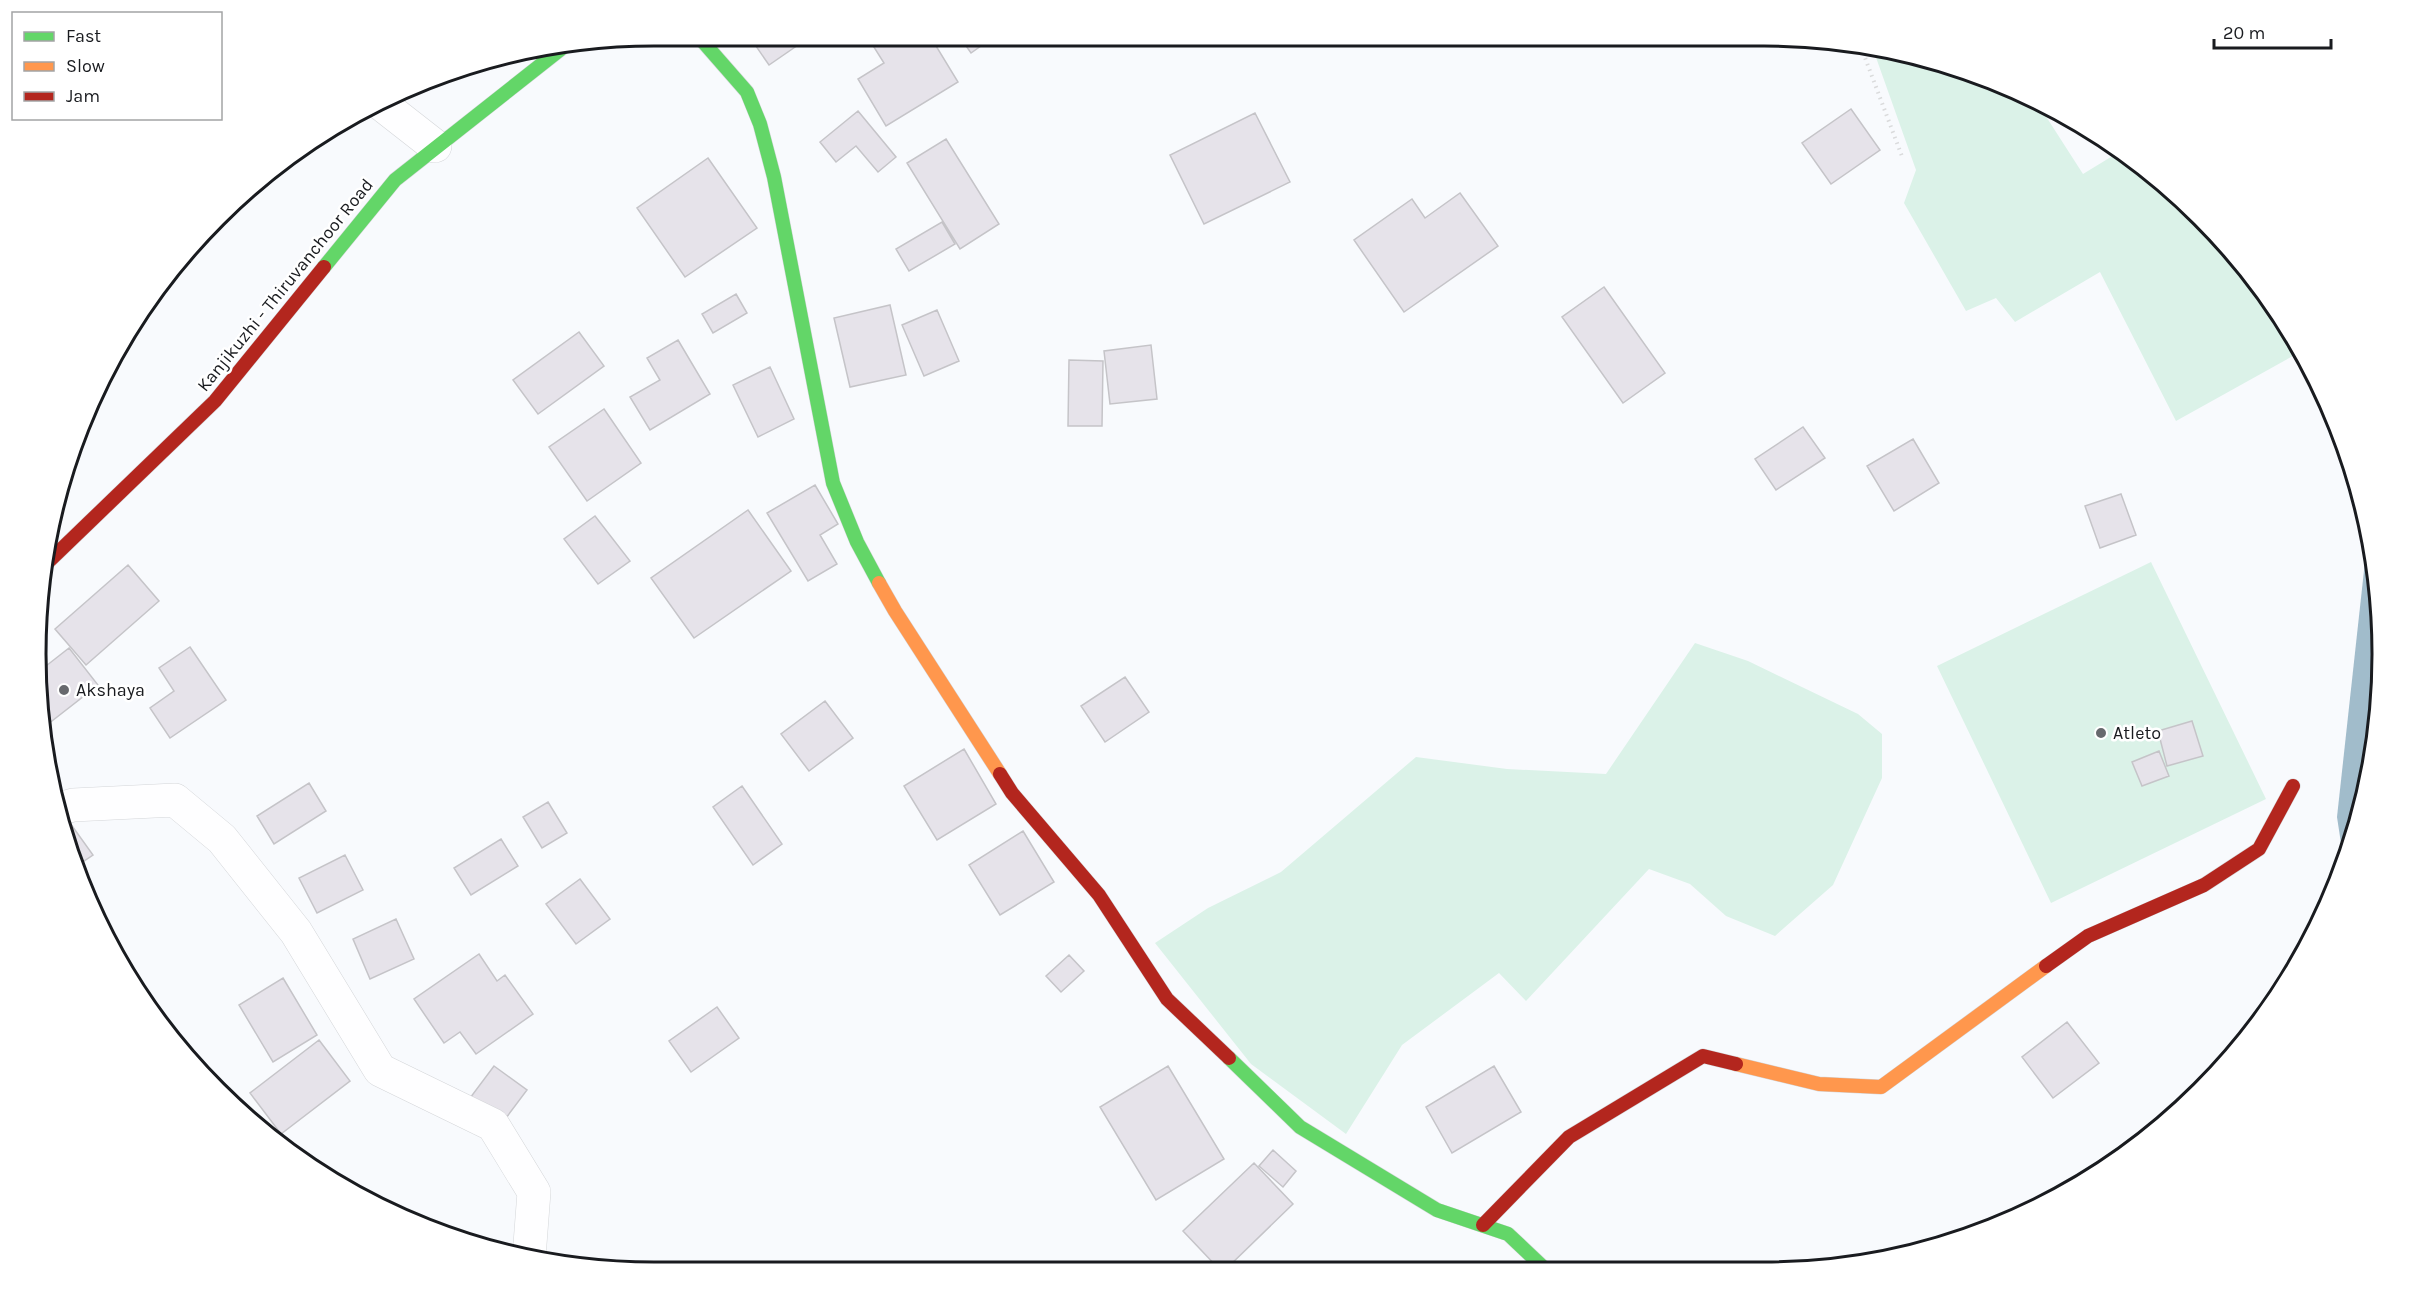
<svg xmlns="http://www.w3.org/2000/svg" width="2418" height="1308" font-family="Karla,sans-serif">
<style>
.green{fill:#dbf2e8}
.water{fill:#a1bccb}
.building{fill:#e6e3ea;stroke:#c5c4c8;stroke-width:1.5}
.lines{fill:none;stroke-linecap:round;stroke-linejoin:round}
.street-casing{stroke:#d4d6d9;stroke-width:34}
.fast-casing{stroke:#d4d6d9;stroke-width:15}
.slow-casing{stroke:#d4d6d9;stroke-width:15}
.jam-casing{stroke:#d4d6d9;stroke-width:15}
.path{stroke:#dadbdc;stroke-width:4;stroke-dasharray:1.5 4.5;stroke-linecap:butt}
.street{stroke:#fefeff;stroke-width:33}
.fast{stroke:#63d668;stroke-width:14}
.slow{stroke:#ff974d;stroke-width:14}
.jam{stroke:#b3261e;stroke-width:14}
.poi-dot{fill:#67696d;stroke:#fff;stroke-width:2}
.labels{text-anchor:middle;stroke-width:5;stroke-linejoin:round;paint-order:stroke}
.street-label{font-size:18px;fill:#191b1f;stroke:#fff}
.poi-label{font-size:18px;fill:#191b1f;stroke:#fff;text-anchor:start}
.rim{fill:none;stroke:#191b1f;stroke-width:3}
</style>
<rect width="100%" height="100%" fill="#f8fafd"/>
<!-- green -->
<path class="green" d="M 1873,49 L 1924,57 L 2038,104 L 2083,174 L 2119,152 L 2171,189 L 2254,278 L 2300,352 L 2176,421 L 2100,272 L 2015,322 L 1996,298 L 1966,311 L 1904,203 L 1916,170 Z
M 2151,562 L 2266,799 L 2051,903 L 1937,666 Z
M 1695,643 L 1748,661 L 1858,714 L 1882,734 L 1882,778 L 1833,885 L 1775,936 L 1726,916 L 1690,884 L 1649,869 L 1526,1001 L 1499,973 L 1402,1045 L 1346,1134 L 1251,1064 L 1155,943 L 1208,908 L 1281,872 L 1416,757 L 1507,769 L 1606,774 Z"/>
<!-- water -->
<path class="water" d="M 2368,534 L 2381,613 L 2377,734 L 2349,852 L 2344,863 L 2337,817 Z"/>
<!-- building -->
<path class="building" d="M 749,36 L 811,36 L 769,65 Z
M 885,36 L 930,36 L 958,82 L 886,126 L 858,79 L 884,63 L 872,44 Z
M 959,36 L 995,36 L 971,53 Z
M 1851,109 L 1880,150 L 1831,184 L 1802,143 Z
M 858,111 L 896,157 L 878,172 L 856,146 L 836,162 L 820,142 Z
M 1255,113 L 1290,182 L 1204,224 L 1170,155 Z
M 946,139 L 999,224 L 960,249 L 907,163 Z
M 708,158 L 757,228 L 685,277 L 637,208 Z
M 1460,193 L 1498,246 L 1404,312 L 1354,240 L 1412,199 L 1425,218 Z
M 942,222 L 955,244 L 909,271 L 896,249 Z
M 1604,287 L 1665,373 L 1623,403 L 1562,317 Z
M 736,294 L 747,313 L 713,333 L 702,314 Z
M 890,305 L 906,375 L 850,387 L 834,318 Z
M 937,310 L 959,361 L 924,376 L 902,325 Z
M 579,332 L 604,366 L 538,414 L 513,380 Z
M 678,340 L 710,394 L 650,430 L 630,397 L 660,380 L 647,358 Z
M 1151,345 L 1157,399 L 1110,404 L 1104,351 Z
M 1069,360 L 1103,361 L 1102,426 L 1068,426 Z
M 770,367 L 794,419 L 758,437 L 733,385 Z
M 604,409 L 641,463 L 587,501 L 549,447 Z
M 1803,427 L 1825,458 L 1776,490 L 1755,459 Z
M 1913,439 L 1939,483 L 1894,511 L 1867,466 Z
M 815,485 L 838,524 L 820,535 L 837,564 L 808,581 L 767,513 Z
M 2121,494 L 2136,535 L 2100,548 L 2085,506 Z
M 748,510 L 791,571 L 694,638 L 651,578 Z
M 595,516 L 630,561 L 598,584 L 564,539 Z
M 128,565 L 159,601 L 86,665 L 55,629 Z
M 190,647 L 226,700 L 170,738 L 150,708 L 174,691 L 159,668 Z
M 69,648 L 98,685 L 43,728 L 37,695 L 37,673 Z
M 1125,677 L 1149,712 L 1105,742 L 1081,706 Z
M 825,701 L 853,738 L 809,771 L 781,734 Z
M 2192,721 L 2203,756 L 2167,766 L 2158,731 Z
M 964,749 L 996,804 L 937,840 L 904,786 Z
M 2159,751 L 2169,776 L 2142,786 L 2132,762 Z
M 309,783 L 326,811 L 274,844 L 257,816 Z
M 742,786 L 782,844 L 753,865 L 713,807 Z
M 55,802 L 93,855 L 75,867 L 57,814 Z
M 548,802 L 567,833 L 542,848 L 523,817 Z
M 1023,831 L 1054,882 L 1000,915 L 969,865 Z
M 501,839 L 518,866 L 471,895 L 454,868 Z
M 345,855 L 363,890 L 317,913 L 299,878 Z
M 580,879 L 610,919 L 576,944 L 546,904 Z
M 396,919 L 414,959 L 370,979 L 353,939 Z
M 479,954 L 497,981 L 505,975 L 533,1014 L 476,1054 L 460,1032 L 444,1043 L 414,999 Z
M 1069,955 L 1084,971 L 1061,992 L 1046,976 Z
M 283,978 L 317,1035 L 273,1062 L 239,1005 Z
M 717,1007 L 739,1038 L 691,1072 L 669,1041 Z
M 2067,1022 L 2099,1063 L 2053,1098 L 2022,1057 Z
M 319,1040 L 350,1081 L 281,1134 L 250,1093 Z
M 494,1066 L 527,1090 L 497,1130 L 464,1106 Z
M 1168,1066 L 1224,1159 L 1156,1200 L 1100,1107 Z
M 1494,1066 L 1521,1112 L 1452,1153 L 1426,1107 Z
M 1273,1150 L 1296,1171 L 1283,1187 L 1259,1166 Z
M 1254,1163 L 1293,1204 L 1226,1269 L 1219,1269 L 1183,1231 Z"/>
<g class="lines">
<defs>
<path id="street" d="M 380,103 L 435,146
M 56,810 L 73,805 L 175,800 L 222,839 L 296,932 L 380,1070 L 493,1125 L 534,1192 L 529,1257"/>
<path id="fast" d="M 698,36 L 747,92 L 760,124 L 774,177 L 833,483 L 857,542 L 879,583
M 324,267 L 395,180 L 566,45
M 1229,1058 L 1300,1127 L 1437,1210 L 1508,1234 L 1544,1268"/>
<path id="slow" d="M 879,583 L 895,611 L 1000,774
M 1736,1064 L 1819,1084 L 1881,1087 L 2046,966"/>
<path id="jam" d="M 46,564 L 215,401 L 324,267
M 1000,774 L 1012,793 L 1099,895 L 1167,999 L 1229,1058
M 2046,966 L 2088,936 L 2204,885 L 2259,849 L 2293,786
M 1483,1225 L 1569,1137 L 1703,1056 L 1736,1064"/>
</defs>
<!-- street casing -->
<use href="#street" class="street-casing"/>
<!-- fast casing -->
<use href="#fast" class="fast-casing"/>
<!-- slow casing -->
<use href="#slow" class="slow-casing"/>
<!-- jam casing -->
<use href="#jam" class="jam-casing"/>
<!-- path -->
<path class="path" d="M 1861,47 L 1903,159"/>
<!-- street -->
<use href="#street" class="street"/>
<!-- fast -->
<use href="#fast" class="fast"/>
<!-- slow -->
<use href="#slow" class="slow"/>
<!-- jam -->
<use href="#jam" class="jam"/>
</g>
<!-- markers -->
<g class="poi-dot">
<circle cx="64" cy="690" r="6"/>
<circle cx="2101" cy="733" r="6"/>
</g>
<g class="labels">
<!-- street labels -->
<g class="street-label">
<text transform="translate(285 285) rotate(-51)" y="6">Kanjikuzhi - Thiruvanchoor Road</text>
</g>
<!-- poi labels -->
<g class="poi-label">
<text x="76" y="696">Akshaya</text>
<text x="2113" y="739">Atleto</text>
</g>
</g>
<!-- crop -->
<path d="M0 0H2418V1308H0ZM654 46H1764A608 608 0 0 1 2372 654V654A608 608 0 0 1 1764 1262H654A608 608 0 0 1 46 654V654A608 608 0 0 1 654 46Z" fill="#fff" fill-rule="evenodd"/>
<path class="rim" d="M654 46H1764A608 608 0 0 1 2372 654V654A608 608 0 0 1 1764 1262H654A608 608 0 0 1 46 654V654A608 608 0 0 1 654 46Z"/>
<!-- legend -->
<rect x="12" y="12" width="210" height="108" fill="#ffffff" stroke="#a3a4a5" stroke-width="1.5"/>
<rect x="24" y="32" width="30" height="9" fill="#63d668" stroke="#a3a4a5" stroke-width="1.5"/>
<text x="66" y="42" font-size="18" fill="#191b1f">Fast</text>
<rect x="24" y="62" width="30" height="9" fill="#ff974d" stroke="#a3a4a5" stroke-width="1.5"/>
<text x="66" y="72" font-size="18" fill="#191b1f">Slow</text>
<rect x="24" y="92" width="30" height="9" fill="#b3261e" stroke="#a3a4a5" stroke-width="1.5"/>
<text x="66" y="102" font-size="18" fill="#191b1f">Jam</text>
<!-- scale -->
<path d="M2214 39v9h117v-9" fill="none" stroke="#191b1f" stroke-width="3"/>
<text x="2223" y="39" font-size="18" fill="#191b1f" stroke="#ffffff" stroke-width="4.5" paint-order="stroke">20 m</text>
</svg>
